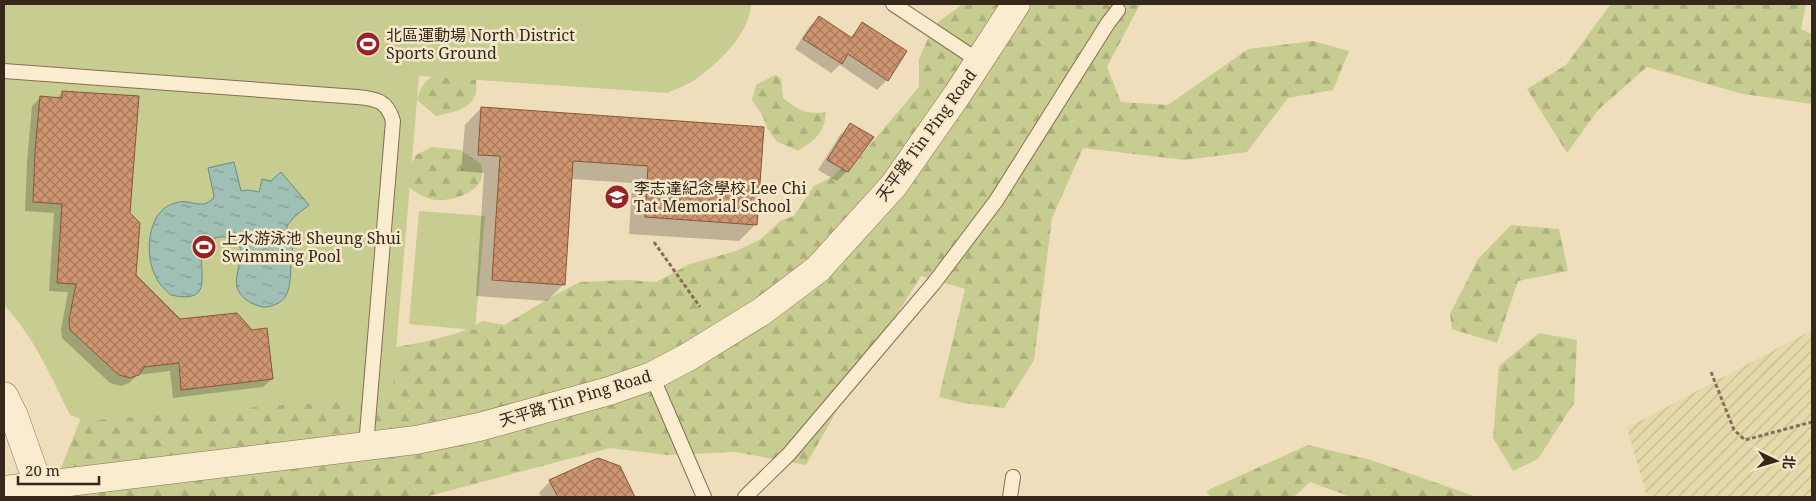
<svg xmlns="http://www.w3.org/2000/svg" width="1816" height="501" font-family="'Noto Serif','Noto Sans SC',serif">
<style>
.farmland{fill:url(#farmland-furrows)}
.forest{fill:url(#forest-firs)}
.park{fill:#c7cc90}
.water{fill:url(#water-ripples);stroke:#678d83}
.shadow{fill:#0003}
.building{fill:url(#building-cross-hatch);stroke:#86563a}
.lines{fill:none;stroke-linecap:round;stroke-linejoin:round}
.service-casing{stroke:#866e55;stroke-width:16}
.tertiary-casing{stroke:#866e55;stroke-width:29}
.path{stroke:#866e55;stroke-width:3;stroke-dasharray:4 2.5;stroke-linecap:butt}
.service{stroke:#faeccf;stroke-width:14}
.tertiary{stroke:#faeccf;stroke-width:28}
.labels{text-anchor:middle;stroke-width:5;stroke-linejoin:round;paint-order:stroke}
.poi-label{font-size:16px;fill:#35271a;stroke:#f6e9cb;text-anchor:start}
.street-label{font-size:16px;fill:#35271a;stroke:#f6e9cb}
</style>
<defs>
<pattern id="farmland-furrows" width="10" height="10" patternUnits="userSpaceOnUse" patternTransform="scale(1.25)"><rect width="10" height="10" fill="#e4d9a9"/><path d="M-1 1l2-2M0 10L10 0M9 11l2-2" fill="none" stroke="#c4ba91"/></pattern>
<pattern id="forest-firs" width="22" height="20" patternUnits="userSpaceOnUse" patternTransform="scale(1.25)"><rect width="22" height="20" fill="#c7cc90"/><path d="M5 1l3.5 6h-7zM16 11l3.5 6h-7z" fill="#acaf7c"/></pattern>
<pattern id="water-ripples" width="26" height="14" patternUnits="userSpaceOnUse" patternTransform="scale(1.25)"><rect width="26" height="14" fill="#a0bfb5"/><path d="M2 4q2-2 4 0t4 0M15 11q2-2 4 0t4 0" fill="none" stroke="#839b92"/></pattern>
<pattern id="building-cross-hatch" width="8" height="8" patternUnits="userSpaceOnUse" patternTransform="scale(1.25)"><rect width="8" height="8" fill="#ce9570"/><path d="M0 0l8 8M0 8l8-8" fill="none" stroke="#a87a5b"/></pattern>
</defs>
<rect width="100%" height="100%" fill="#efdebc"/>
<!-- farmland -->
<path class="farmland" d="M 1812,330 L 1812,497 L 1647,497 L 1627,428 Z"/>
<!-- forest -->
<path class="forest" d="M 963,4 L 1140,4 L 1107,67 L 1121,102 L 1168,105 L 1248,49 L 1313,41 L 1349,51 L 1333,90 L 1288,98 L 1247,152 L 1185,160 L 1083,148 L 1052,218 L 1034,360 L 1004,408 L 963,403 L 939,397 L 965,289 L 921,276 L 837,410 L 806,465 L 735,452 L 667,455 L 610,448 L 425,497 L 67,497 L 61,468 L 83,413 L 385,353 L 397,347 L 428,341 L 461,332 L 483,321 L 504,325 L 553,296 L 580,282 L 626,280 L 656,282 L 690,264 L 736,251 L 761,239 L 780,221 L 794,216 L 814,186 L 834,176 L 841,168 L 847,172 L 919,87 L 919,59 L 934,25 Z
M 1614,4 L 1806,4 L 1801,29 L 1812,34 L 1812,104 L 1743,94 L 1647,67 L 1598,110 L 1567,153 L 1527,89 L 1566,65 L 1610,5 Z
M 442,69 L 464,69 L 476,80 C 480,108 458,111 436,116 L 417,100 C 421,84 428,78 442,69 Z
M 775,75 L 781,78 L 783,98 C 798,110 806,115 826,112 C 824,134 816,139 798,151 L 776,141 L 767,128 L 763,116 L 752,100 L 756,85 Z
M 432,147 L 461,150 L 481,164 C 482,168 483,173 482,177 C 479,193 450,202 435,200 C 425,198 418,194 410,188 L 407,172 L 416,155 Z
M 1511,225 L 1559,229 L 1568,271 L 1518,281 L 1497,343 L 1452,329 L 1450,314 L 1478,259 Z
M 1539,333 L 1577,340 L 1574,403 L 1538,459 L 1513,471 L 1493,438 L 1499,366 Z
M 1308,445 L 1371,460 L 1477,497 L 1351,497 L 1310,482 L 1294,497 L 1211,497 L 1206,491 Z"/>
<!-- park -->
<path class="park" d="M 4,4 L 751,4 C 750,34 718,63 695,80 C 687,85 676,89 667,93 L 419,76 L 392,398 L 358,402 L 281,405 L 87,421 L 70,415 C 51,376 34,337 4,305 Z
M 419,211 L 485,216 L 475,330 L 409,324 Z"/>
<!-- water -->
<path class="water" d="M 234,162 L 241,191 L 248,190 L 259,192 L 262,179 L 271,181 L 281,172 L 309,205 L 294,217 L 287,226 L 287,230 C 296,240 292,251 291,263 C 290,279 292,299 274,305 C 268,307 264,308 259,306 C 249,303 240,297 237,287 C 233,273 251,245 231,238 C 226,237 221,236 216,238 C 181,248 229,308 171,295 C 165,290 159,284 156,277 C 144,256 147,213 172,204 C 186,198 191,205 203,204 C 206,204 210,201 213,199 L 214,196 L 208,168 Z"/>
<!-- shadow -->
<path class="shadow" d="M 819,17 L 850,38 L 863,24 L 887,80 L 877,90 L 840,65 L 831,73 L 795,49 L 809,27 Z
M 63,92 L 129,213 L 135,275 L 180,320 L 272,379 L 263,387 L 173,398 L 170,371 L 137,375 L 129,383 L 121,386 L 110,383 L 62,338 L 61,329 L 68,292 L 49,291 L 54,213 L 25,211 L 27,162 L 32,106 L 41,97 L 56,99 Z
M 481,108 L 763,128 L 756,224 L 739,241 L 629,234 L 632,183 L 571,179 L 564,284 L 547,301 L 476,296 L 484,173 L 461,171 L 465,125 Z
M 850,125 L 872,138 L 847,171 L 837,181 L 818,170 L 840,135 Z
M 619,467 L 633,497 L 541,497 L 539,493 L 550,481 Z"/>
<!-- building -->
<path class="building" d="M 819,16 L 852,38 L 862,22 L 907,51 L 888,81 L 848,54 L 842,64 L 803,39 Z
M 62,91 L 139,96 L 130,213 L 140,223 L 136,275 L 180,319 L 237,313 L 252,330 L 267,328 L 273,379 L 181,390 L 179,363 L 144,367 L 139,375 L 130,378 L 119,375 L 70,330 L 69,320 L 76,284 L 57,283 L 62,204 L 33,202 L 35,152 L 40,96 L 62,98 Z
M 481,107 L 764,127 L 757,225 L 645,217 L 648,166 L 573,161 L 565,285 L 492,280 L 500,156 L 478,155 Z
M 850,123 L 874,137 L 848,172 L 827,160 Z
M 598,458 L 620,466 L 635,497 L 558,497 L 549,480 Z"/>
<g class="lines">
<defs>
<path id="service" d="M 893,4 L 979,61
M 4,71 L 357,97 C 376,99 387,100 393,121 L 366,446
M 652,376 L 704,497
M 745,497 L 789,454 L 934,283 L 996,201 L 1108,23 L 1118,10
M 1010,497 L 1013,477"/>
<path id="tertiary" d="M 4,396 L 14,416 L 39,487
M 4,490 L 416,440 L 479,427 L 609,391 L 652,376 L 688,357 L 761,312 L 818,269 L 894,185 L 957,95 L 1016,4"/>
</defs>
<!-- service casing -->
<use href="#service" class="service-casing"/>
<!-- tertiary casing -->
<use href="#tertiary" class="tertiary-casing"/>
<!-- path -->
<path class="path" d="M 654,242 L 700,307
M 1711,372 L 1734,430 L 1745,440 L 1812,422"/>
<!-- service -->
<use href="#service" class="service"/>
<!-- tertiary -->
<use href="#tertiary" class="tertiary"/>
</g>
<!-- icons -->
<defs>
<symbol id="stadium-disc" viewBox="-11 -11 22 22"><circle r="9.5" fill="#972327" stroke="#f6e9cb"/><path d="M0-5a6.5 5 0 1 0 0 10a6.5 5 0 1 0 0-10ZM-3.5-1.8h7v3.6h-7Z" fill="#fff"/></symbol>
<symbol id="school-disc" viewBox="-11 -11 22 22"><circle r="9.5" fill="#972327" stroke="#f6e9cb"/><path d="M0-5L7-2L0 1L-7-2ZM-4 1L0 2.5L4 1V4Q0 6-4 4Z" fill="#fff"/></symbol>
</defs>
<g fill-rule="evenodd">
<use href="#stadium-disc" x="354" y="30" width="28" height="28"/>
<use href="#school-disc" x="603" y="183" width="28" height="28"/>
<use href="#stadium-disc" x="190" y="233" width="28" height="28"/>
</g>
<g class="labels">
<!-- poi labels -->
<g class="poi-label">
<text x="386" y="41">北區運動場 North District<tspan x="386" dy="18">Sports Ground</tspan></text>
<text x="634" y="194">李志達紀念學校 Lee Chi<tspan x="634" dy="18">Tat Memorial School</tspan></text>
<text x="222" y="244">上水游泳池 Sheung Shui<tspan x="222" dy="18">Swimming Pool</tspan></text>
</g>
<!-- street labels -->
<g class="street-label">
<text transform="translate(926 135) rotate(-54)" y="6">天平路 Tin Ping Road</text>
<text transform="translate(575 398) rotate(-17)" y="6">天平路 Tin Ping Road</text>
</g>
</g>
<!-- border -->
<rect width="1816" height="501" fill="none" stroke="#35271a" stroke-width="10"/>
<!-- north arrow -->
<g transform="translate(1776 461) rotate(95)" stroke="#f6e9cb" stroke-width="4" paint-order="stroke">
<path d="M0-4L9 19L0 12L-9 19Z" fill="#35271a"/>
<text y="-8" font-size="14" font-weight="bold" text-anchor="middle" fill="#35271a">北</text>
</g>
<!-- scale -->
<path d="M18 476v8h81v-8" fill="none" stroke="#35271a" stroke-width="2.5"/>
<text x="25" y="476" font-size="15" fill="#35271a" stroke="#f6e9cb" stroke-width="4" paint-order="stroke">20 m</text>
</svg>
